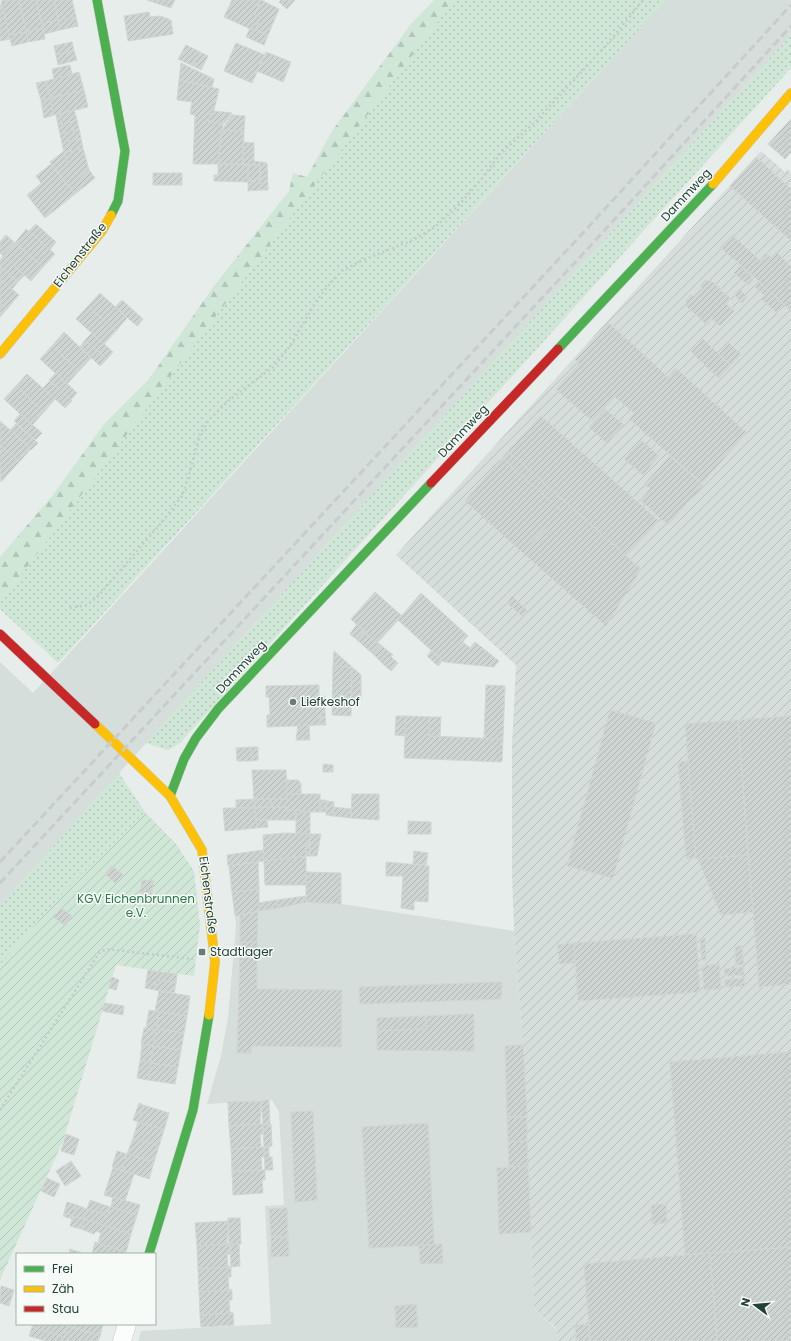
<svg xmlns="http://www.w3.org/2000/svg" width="791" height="1341" font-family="Poppins,sans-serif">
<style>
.built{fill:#d5deda}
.industrial{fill:url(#industrial-furrows)}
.grass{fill:url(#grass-dots)}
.forest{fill:url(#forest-firs)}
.garden{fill:url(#garden-furrows)}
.building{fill:url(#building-hatch);stroke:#d0d6d3}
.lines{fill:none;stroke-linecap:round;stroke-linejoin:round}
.street-casing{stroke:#c4cac7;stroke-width:19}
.fast-casing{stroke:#c3cac7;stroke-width:10}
.slow-casing{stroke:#c3cac7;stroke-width:10}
.jam-casing{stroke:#c3cac7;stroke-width:10}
.path{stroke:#c2ccc8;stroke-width:2.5;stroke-dasharray:2 3;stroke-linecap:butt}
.street{stroke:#fbfcfc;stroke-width:18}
.fast{stroke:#4caf50;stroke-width:9}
.slow{stroke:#ffc107;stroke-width:9}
.jam{stroke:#c62828;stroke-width:9}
.rail{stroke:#c8cdcb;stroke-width:3;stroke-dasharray:8 4;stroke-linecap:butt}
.poi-dot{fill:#687d76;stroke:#f6fbf8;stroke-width:1.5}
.labels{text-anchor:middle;stroke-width:3;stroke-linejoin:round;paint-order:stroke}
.street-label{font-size:12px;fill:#234138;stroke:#f6fbf8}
.poi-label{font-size:12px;fill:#234138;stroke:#f6fbf8;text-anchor:start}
.park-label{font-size:12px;fill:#2c7946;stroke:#f6fbf8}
</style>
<defs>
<pattern id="industrial-furrows" width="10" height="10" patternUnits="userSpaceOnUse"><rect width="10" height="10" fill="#d5deda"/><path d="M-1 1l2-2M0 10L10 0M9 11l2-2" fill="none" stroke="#b7c0bc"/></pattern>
<pattern id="grass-dots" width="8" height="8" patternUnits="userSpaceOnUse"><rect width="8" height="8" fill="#d0e6d6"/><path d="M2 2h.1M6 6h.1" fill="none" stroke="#b2c6b8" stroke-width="1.8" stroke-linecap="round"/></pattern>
<pattern id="forest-firs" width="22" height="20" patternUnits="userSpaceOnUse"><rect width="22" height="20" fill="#d0e6d6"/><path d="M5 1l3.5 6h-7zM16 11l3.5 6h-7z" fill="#b2c6b8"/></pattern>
<pattern id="garden-furrows" width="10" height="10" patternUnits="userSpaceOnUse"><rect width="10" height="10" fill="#d0e6d6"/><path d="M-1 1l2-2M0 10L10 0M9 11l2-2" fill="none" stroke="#b2c6b8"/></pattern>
<pattern id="building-hatch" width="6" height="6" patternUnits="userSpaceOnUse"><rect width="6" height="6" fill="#ced4d1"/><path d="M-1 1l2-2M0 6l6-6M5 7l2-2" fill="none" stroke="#b1b7b4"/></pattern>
</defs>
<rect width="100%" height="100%" fill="#e7edea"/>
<!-- built -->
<path class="built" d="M 666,0 L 791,0 L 791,35 L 146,743 L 0,906 L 0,662 L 33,693 Z
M 306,902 L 342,904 L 514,931 L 523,1044 L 534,1309 L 556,1329 L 557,1341 L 138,1341 L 141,1331 L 271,1324 L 265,1206 L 284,1205 L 279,1112 L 272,1100 L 207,1104 L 221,1056 L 228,1018 L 236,925 L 235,916 Z"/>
<!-- industrial -->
<path class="industrial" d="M 761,151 L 785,172 L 787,169 L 791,173 L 791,1341 L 557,1341 L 556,1328 L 534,1309 L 523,1044 L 514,931 L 512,872 L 512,747 L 516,665 L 396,555 Z"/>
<!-- grass -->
<path class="grass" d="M 454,0 L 666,0 L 58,663 L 0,609 L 0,603 Z
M 791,35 L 791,68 L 180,743 L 168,750 L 146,743 Z
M 119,773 L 145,812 L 63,893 L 0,965 L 0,906 Z"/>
<!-- forest -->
<path class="forest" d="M 434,0 L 454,0 L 0,603 L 0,557 L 53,495 L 104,424 L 149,379 L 214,286 L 289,191 L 293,173 L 307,177 L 332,131 L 411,24 Z"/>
<!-- garden -->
<path class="garden" d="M 145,812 L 176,844 L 194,871 L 200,925 L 194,976 L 116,965 L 63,1141 L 0,1280 L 0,965 L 63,893 Z"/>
<!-- building -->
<path class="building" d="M 7,0 L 19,0 L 26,32 L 9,35 L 1,1 Z
M 19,0 L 36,0 L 43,28 L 26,32 Z
M 36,0 L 54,0 L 58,20 L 42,24 Z
M 54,0 L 72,0 L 76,17 L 58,20 Z
M 147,0 L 175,0 L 171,8 Z
M 232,0 L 261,0 L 255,14 L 261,17 L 255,31 L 224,17 Z
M 261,0 L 279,9 L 268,35 L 255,30 L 261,17 L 255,14 Z
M 281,0 L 295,0 L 287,9 L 279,2 Z
M 0,5 L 2,5 L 10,39 L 0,41 Z
M 149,12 L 150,17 L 160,16 L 171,20 L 173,34 L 128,41 L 124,16 Z
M 76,17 L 78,26 L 60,30 L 58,20 Z
M 58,20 L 60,30 L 44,34 L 42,24 Z
M 43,28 L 45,39 L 28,42 L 26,32 Z
M 250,28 L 268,35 L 264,45 L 246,37 Z
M 26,32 L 28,42 L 12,46 L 9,35 Z
M 72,42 L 74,51 L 56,55 L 54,46 Z
M 236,43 L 265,55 L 252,83 L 224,71 Z
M 186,45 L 200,52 L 193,66 L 178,59 Z
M 74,51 L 77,60 L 58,65 L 56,55 Z
M 200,52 L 208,56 L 201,70 L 193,66 Z
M 266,52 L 291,62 L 283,82 L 257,71 Z
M 181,63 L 214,79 L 212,87 L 179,80 Z
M 70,65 L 72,74 L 54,79 L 52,69 Z
M 79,72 L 84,90 L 50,98 L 46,81 Z
M 179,80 L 219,89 L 213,114 L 210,114 L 209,122 L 223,123 L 218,164 L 193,164 L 195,115 L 190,114 L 192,102 L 177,100 Z
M 46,81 L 50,98 L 41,100 L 36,83 Z
M 84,90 L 88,107 L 54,115 L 50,98 Z
M 50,98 L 54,115 L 44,118 L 41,100 Z
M 74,110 L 77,120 L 58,125 L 56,115 Z
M 214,111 L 232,113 L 225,123 L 209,122 L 210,114 L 213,114 Z
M 232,115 L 245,116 L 244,131 L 222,130 Z
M 791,119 L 791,152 L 785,159 L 768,144 Z
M 77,120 L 79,129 L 60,134 L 58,125 Z
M 79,129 L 81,138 L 62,143 L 60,134 Z
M 221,130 L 244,131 L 243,164 L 218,164 Z
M 81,138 L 83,148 L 64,153 L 62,143 Z
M 243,142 L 254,143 L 254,161 L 267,163 L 268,190 L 260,190 L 261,179 L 260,179 L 260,165 L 243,164 Z
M 83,148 L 89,170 L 69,186 L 58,173 L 68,165 L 64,153 Z
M 64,151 L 68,165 L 58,173 L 50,162 Z
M 756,157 L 791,189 L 791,241 L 730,186 Z
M 51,164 L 56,171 L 41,183 L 36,176 Z
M 218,164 L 248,165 L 248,182 L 214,181 L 214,175 L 218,175 Z
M 248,165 L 260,165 L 260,179 L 248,181 Z
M 89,170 L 95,178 L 75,194 L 69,186 Z
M 56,171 L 75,194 L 45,218 L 27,195 Z
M 153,173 L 182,173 L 182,185 L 153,185 Z
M 256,179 L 261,179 L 260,190 L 248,191 L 248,181 L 256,181 Z
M 36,224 L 56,242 L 50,250 L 29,231 Z
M 26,229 L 55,254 L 43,267 L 15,243 Z
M 6,235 L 15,243 L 3,256 L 0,253 L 0,242 Z
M 732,235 L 764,264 L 753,276 L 720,247 Z
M 15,243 L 43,267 L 31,281 L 3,256 Z
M 776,252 L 791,266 L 791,311 L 753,276 Z
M 766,253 L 771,258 L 765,265 L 760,260 Z
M 3,256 L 25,275 L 18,282 L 0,267 L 0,260 Z
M 740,266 L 754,278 L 748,285 L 734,273 Z
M 0,267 L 18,282 L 12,289 L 0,279 Z
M 0,279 L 19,295 L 7,309 L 0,303 Z
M 705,280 L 709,281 L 710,280 L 731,299 L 726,304 L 734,311 L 720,326 L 712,319 L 707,325 L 686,306 L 686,300 L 690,295 L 695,296 L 702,289 L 700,285 Z
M 758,281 L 784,305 L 777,313 L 761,299 L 764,295 L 754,286 Z
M 739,289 L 747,297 L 742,303 L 734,295 Z
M 100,293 L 127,318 L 116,331 L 88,306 Z
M 122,300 L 143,319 L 137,326 L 115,307 Z
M 0,303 L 7,309 L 0,317 Z
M 88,306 L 116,331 L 104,344 L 76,319 Z
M 609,323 L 668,377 L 635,414 L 615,397 L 592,421 L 556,389 L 579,364 L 575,360 Z
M 64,332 L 91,358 L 79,371 L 52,346 Z
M 92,333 L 113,352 L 107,359 L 85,340 Z
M 703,339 L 724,359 L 712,372 L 691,352 Z
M 85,340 L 107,359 L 100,366 L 80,347 Z
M 729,343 L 741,354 L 731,365 L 719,354 Z
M 52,346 L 79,371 L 67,384 L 40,359 Z
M 724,359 L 731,365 L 719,378 L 712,372 Z
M 676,368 L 747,433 L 702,483 L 629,419 Z
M 56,373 L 77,393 L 71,400 L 49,380 Z
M 27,374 L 55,399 L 44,412 L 16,386 Z
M 50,381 L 72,401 L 65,408 L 43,388 Z
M 16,386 L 44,412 L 32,425 L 4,399 Z
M 605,409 L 624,425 L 607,444 L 589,427 Z
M 20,414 L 42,433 L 35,440 L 14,421 Z
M 541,416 L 659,521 L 626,556 L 508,451 Z
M 0,421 L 22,441 L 10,454 L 0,445 Z
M 16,424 L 38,443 L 31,450 L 10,430 Z
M 641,440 L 659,456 L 643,475 L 624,459 Z
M 22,441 L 31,449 L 19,462 L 10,454 Z
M 0,445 L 10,454 L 0,465 Z
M 508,451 L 567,503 L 561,510 L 502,458 Z
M 10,454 L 19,462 L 1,482 L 0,465 Z
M 670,456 L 703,485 L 668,525 L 640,500 L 650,489 L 644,484 Z
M 502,458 L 561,510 L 523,553 L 465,501 Z
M 567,503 L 641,569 L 606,626 L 523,553 Z
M 375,592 L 402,616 L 377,643 L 351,619 Z
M 421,593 L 468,636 L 444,662 L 398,620 Z
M 512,596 L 528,611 L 523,617 L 507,603 Z
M 357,624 L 364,632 L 357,640 L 350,634 Z
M 364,632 L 381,645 L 373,654 L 357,640 Z
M 463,642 L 470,648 L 475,642 L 499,661 L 494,667 L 444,662 Z
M 381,645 L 393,655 L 384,665 L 373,654 Z
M 432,650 L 443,660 L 438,666 L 427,656 Z
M 334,651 L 352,667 L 333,666 Z
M 391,657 L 398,663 L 391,671 L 384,665 Z
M 333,666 L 352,667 L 351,716 L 332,715 Z
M 352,667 L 361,675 L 361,700 L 351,700 Z
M 319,685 L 319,696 L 316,696 L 317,707 L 325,707 L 325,716 L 320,717 L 320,725 L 267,727 L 267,715 L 270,715 L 269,697 L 266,697 L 266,686 Z
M 486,685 L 505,686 L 503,739 L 484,738 Z
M 316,696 L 325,696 L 325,707 L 317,707 Z
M 610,710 L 656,723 L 613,878 L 567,866 Z
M 325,716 L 326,725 L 320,725 L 320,717 Z
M 396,716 L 406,716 L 405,736 L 395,735 Z
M 406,716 L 430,717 L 429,736 L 503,739 L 502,762 L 404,758 Z
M 791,716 L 791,984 L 759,987 L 738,720 Z
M 430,717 L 441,717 L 440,737 L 429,736 Z
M 738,720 L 748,855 L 696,859 L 685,724 Z
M 309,725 L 310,740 L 296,740 L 298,726 Z
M 251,747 L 258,747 L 258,760 L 252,761 Z
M 251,747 L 252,761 L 237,761 L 236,748 Z
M 688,761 L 696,858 L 686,859 L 678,762 Z
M 323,764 L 333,765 L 333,772 L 323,772 Z
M 252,770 L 286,770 L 287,799 L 254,799 Z
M 286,780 L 298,780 L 301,784 L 301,794 L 287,794 Z
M 287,794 L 320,794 L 320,812 L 300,812 L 300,810 L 286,810 L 286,807 L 271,807 L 271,799 L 287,799 Z
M 352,794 L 379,794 L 379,820 L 351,818 Z
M 255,799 L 271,799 L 271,807 L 255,808 Z
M 255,799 L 255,808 L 236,808 L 236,800 Z
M 320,800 L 326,800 L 326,812 L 320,812 Z
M 326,801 L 334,802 L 333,816 L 326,815 Z
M 286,807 L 286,810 L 296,810 L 296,820 L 256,820 L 255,808 Z
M 334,807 L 351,809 L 351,818 L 333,816 Z
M 223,808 L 255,808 L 257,828 L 225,831 Z
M 296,810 L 310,812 L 310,834 L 296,833 Z
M 256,820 L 267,820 L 268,827 L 257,828 Z
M 408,821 L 431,822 L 431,834 L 408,834 Z
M 285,833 L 310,834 L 309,844 L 306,844 L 306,856 L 264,861 L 263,835 Z
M 310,834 L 321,834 L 317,856 L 310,856 Z
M 306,844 L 309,844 L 310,856 L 306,856 Z
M 263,850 L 264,861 L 228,866 L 227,855 Z
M 414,851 L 428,853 L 426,865 L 413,864 Z
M 748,855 L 753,912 L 721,915 L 698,859 Z
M 306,856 L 306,885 L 265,885 L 264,861 Z
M 258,862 L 259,889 L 232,892 L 229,866 Z
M 386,862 L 429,866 L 428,902 L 414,901 L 414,910 L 401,908 L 403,876 L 386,876 Z
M 112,866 L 123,875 L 115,883 L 105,874 Z
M 306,872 L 341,873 L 341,904 L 306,902 Z
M 142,880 L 154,881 L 151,895 L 140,893 Z
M 259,889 L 259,911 L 235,916 L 232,892 Z
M 306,896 L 306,902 L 278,908 L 277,900 Z
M 277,900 L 278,908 L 259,911 L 258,903 Z
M 61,908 L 72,916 L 65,926 L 54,917 Z
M 258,912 L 257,942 L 240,942 L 240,915 Z
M 696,934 L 700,992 L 578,1001 L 574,943 Z
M 700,938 L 705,938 L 706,960 L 702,960 Z
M 240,942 L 257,942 L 257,951 L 240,950 Z
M 574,943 L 575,963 L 559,964 L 558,945 Z
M 735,946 L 742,946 L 744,965 L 736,965 Z
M 240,950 L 257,951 L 257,989 L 342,990 L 341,1047 L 251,1046 L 251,1053 L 237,1053 Z
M 719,964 L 721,989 L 704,990 L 702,966 Z
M 743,967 L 744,975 L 725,976 L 724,969 Z
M 148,970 L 177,974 L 176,983 L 156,980 L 155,990 L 145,988 Z
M 112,977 L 119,980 L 116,990 L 109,988 Z
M 744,978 L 745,986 L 725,987 L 725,980 Z
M 156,980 L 176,983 L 174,993 L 155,990 Z
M 502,982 L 501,999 L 360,1004 L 359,987 Z
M 159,991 L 190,996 L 187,1016 L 155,1011 Z
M 105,1003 L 124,1006 L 123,1015 L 102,1011 Z
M 149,1010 L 159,1012 L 156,1030 L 146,1028 Z
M 159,1012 L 187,1016 L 184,1033 L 156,1029 Z
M 474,1014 L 474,1051 L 377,1050 L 377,1031 L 426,1029 L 426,1016 Z
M 426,1016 L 426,1029 L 377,1031 L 377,1018 Z
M 144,1028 L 156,1030 L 153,1046 L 141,1044 Z
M 156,1029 L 184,1033 L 181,1050 L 153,1046 Z
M 142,1044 L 153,1046 L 151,1063 L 140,1061 Z
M 523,1045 L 527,1117 L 507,1117 L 505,1046 Z
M 153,1046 L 181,1050 L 178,1067 L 151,1063 Z
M 791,1052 L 791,1247 L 685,1255 L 670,1062 Z
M 140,1061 L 151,1063 L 148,1080 L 137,1078 Z
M 151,1063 L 178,1067 L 175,1084 L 148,1080 Z
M 269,1100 L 270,1124 L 263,1124 L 261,1101 Z
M 261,1101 L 260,1124 L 229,1126 L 228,1102 Z
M 139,1103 L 143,1105 L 138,1122 L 133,1120 Z
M 143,1105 L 169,1113 L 164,1130 L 138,1122 Z
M 313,1111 L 317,1200 L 295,1202 L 291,1112 Z
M 507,1117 L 527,1117 L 527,1141 L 508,1142 Z
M 138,1122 L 164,1130 L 159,1146 L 133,1138 Z
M 428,1123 L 434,1245 L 369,1248 L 362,1127 Z
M 263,1124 L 271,1124 L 272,1146 L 264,1147 Z
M 263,1124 L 263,1134 L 260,1135 L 261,1147 L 231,1149 L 229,1126 Z
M 66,1134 L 79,1139 L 74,1155 L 61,1151 Z
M 133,1138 L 159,1146 L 154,1162 L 127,1154 Z
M 527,1141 L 528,1166 L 509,1167 L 508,1142 Z
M 264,1147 L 264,1157 L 261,1157 L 262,1170 L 232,1171 L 231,1149 Z
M 264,1147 L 269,1147 L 269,1157 L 272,1157 L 273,1170 L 265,1170 Z
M 117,1151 L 127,1154 L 122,1170 L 112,1167 Z
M 127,1154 L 154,1162 L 149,1179 L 122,1170 Z
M 71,1161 L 81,1176 L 65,1186 L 56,1171 Z
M 528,1166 L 531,1232 L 499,1234 L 497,1168 Z
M 113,1168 L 134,1174 L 125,1201 L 104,1195 Z
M 265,1170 L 265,1180 L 262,1180 L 263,1193 L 233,1195 L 232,1171 Z
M 47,1178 L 60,1184 L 54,1197 L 41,1191 Z
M 113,1197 L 140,1205 L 137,1215 L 111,1207 Z
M 90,1200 L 110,1207 L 107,1217 L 104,1216 L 104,1214 L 87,1209 Z
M 67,1202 L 77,1205 L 73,1216 L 64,1213 Z
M 666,1204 L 667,1223 L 652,1224 L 651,1205 Z
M 77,1205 L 87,1209 L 84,1219 L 73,1216 Z
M 110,1207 L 137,1215 L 131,1234 L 84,1219 L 87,1209 L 104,1214 L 104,1216 L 107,1217 Z
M 287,1208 L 288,1237 L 271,1237 L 269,1209 Z
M 64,1213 L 73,1216 L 72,1219 L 63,1216 Z
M 73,1216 L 84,1219 L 81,1229 L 70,1226 Z
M 228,1218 L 240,1218 L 241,1244 L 229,1244 Z
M 84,1219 L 131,1234 L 126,1252 L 98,1243 L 101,1233 L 96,1231 L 94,1234 L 81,1229 Z
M 228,1221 L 227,1244 L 230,1244 L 197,1246 L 195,1223 Z
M 271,1237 L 288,1237 L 289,1256 L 271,1257 Z
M 95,1242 L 126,1252 L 125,1254 L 92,1254 Z
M 239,1243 L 240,1266 L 231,1267 L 230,1244 Z
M 230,1244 L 230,1254 L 227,1254 L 228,1267 L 231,1267 L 198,1269 L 197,1246 Z
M 442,1244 L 443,1263 L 420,1264 L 419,1245 Z
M 791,1247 L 791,1341 L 717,1341 L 710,1253 Z
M 70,1249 L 82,1253 L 82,1254 L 69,1254 Z
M 710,1253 L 717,1341 L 590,1341 L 584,1264 Z
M 231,1267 L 231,1277 L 228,1277 L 229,1290 L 232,1290 L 199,1292 L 198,1269 Z
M 1,1286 L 14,1290 L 9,1306 L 0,1303 Z
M 232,1290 L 232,1300 L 229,1300 L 230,1312 L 233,1313 L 200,1315 L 199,1292 Z
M 416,1304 L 418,1327 L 396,1328 L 395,1306 Z
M 233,1313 L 234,1325 L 201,1327 L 200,1315 Z
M 33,1324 L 62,1324 L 68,1326 L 64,1337 L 32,1327 Z
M 65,1324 L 103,1324 L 100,1336 Z
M 589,1324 L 590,1341 L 576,1341 L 575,1325 Z
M 68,1326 L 100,1336 L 98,1341 L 63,1341 Z
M 32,1327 L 64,1337 L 63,1341 L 46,1341 L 29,1336 Z"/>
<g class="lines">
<defs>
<path id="street" d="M 122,1341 L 127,1324"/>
<path id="fast" d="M 97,0 L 125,151 L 118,201 L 111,215
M 558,349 L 713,184
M 170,796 L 184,759 L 196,738 L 218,709 L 431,483
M 149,1254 L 193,1110 L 209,1015"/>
<path id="slow" d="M 713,184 L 791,93
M 0,354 L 102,231 L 111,215
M 95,724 L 170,796 L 202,850 L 215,962 L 209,1015"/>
<path id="jam" d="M 431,483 L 558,349
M 0,634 L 95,724"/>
</defs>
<!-- street casing -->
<use href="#street" class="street-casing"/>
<!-- fast casing -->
<use href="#fast" class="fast-casing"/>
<!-- slow casing -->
<use href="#slow" class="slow-casing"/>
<!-- jam casing -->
<use href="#jam" class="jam-casing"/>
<!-- path -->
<path class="path" d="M 70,608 L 87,605 L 98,596 L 162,522 L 182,496 L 189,475 L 200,434 L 209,420 L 228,401 L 273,367 L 290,346 L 317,300 L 328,286 L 342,271 L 361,261 L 415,239 L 435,227 L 457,207 L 481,180 L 499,155 L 536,121 L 610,41 L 643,0
M 0,1110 L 99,953 L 106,949 L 193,959"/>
<!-- street -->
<use href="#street" class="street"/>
<!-- fast -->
<use href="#fast" class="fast"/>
<!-- slow -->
<use href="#slow" class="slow"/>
<!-- jam -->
<use href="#jam" class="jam"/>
<!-- rail -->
<path class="rail" d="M 0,862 L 582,234 L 791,5
M 0,883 L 592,244 L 791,26"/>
</g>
<!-- markers -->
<g class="poi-dot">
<circle cx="293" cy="702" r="4"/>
<rect x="198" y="948" width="8" height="8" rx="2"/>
</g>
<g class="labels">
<!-- street labels -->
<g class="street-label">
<text transform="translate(686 195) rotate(-47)" y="4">Dammweg</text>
<text transform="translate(80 255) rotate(-52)" y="4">Eichenstraße</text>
<text transform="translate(463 431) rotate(-47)" y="4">Dammweg</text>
<text transform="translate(241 667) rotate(-47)" y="4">Dammweg</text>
<text transform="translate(208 895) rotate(83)" y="4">Eichenstraße</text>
</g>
<!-- poi labels -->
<g class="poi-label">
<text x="301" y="706">Liefkeshof</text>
<text x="210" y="956">Stadtlager</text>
</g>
<!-- park labels -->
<g class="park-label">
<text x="136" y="903">KGV Eichenbrunnen<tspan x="136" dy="14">e.V.</tspan></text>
</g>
</g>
<!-- legend -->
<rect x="16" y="1253" width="140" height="72" fill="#f6fbf8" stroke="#a2b1ab"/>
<rect x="24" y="1266" width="20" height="6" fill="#4caf50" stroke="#a2b1ab"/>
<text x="52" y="1273" font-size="12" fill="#234138">Frei</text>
<rect x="24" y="1286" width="20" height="6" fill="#ffc107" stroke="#a2b1ab"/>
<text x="52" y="1293" font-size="12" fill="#234138">Zäh</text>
<rect x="24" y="1306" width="20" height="6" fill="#c62828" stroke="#a2b1ab"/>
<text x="52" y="1313" font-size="12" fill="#234138">Stau</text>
<!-- north arrow -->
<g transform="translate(755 1305) rotate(286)" stroke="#f6fbf8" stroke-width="3" paint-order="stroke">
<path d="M0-3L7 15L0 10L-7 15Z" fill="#234138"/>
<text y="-6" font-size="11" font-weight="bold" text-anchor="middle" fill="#234138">N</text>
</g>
</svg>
